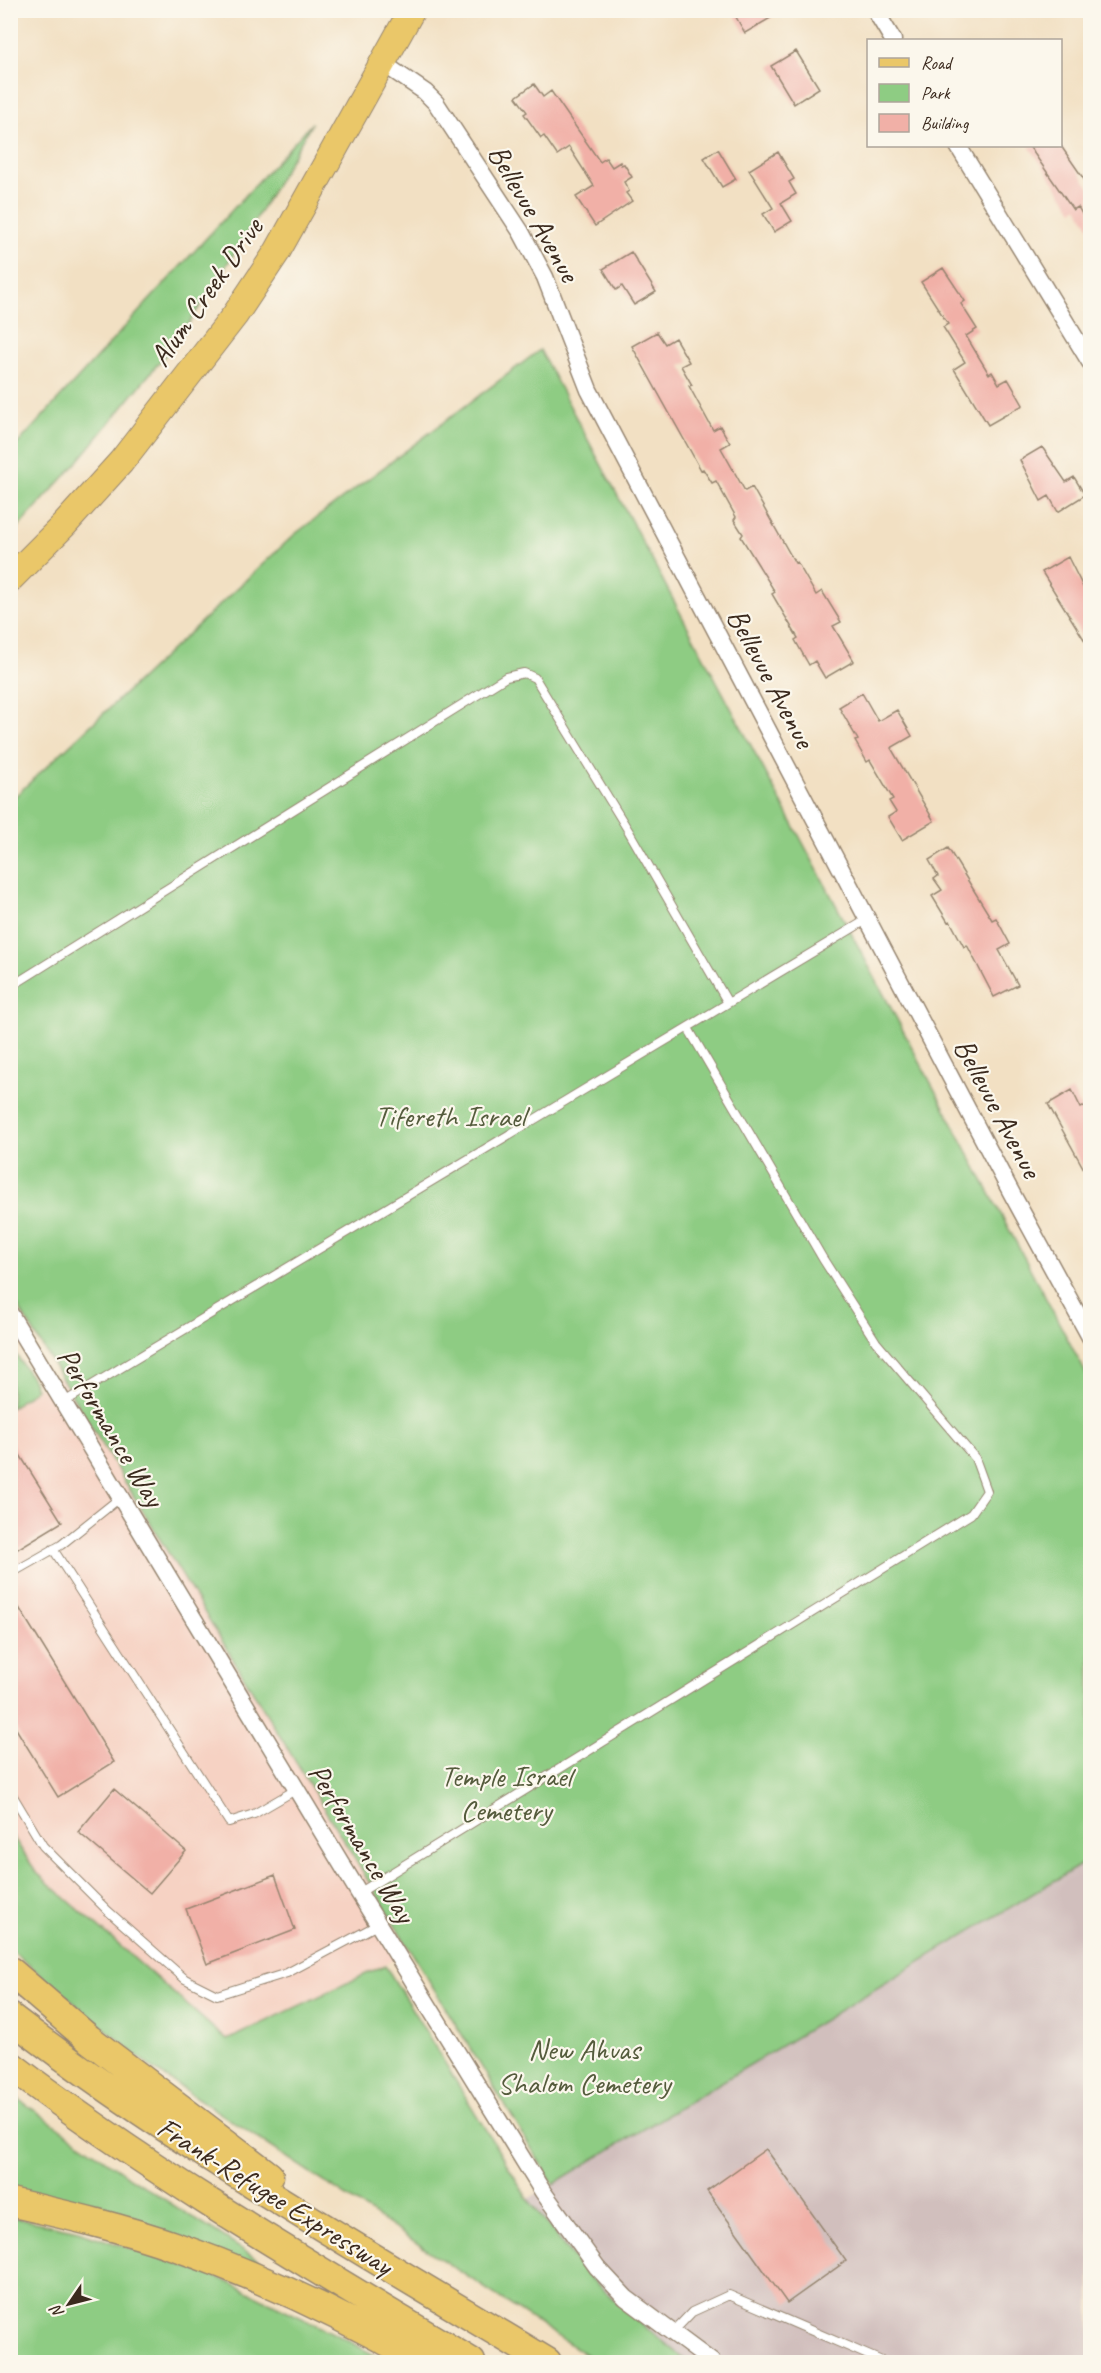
<svg xmlns="http://www.w3.org/2000/svg" width="1101" height="2373" font-family="Caveat,sans-serif">
<style>
.built{fill:#f6d2c3}
.industrial{fill:#d1bfbd}
.green{fill:#8ecc83;stroke:#647b50;stroke-width:1.5}
.building{fill:#f1b0a7}
.lines{fill:none;stroke-linecap:round;stroke-linejoin:round}
.service-casing{stroke:#968570;stroke-width:10}
.minor-casing{stroke:#968570;stroke-width:19}
.primary-casing{stroke:#968570;stroke-width:28}
.motorway-casing{stroke:#968570;stroke-width:31}
.service{stroke:#fff;stroke-width:8}
.minor{stroke:#fff;stroke-width:16}
.primary{stroke:#eac769;stroke-width:26}
.motorway{stroke:#eac769;stroke-width:28}
.labels{text-anchor:middle;stroke-width:4.5;stroke-linejoin:round;paint-order:stroke}
.street-label{font-size:30px;fill:#3b2a1e;stroke:#fbf7ec}
.park-label{font-size:30px;fill:#545b3c;stroke:#fbf7ec}
</style>
<rect width="100%" height="100%" fill="#fbf7ec"/>
<filter id="ink" filterUnits="userSpaceOnUse"><feTurbulence type="fractalNoise" baseFrequency=".0167" numOctaves="2"/><feDisplacementMap in="SourceGraphic" scale="12" xChannelSelector="R" yChannelSelector="G"/><feConvolveMatrix kernelMatrix="1 2 1 2 8 2 1 2 1" color-interpolation-filters="sRGB"/></filter>
<filter id="wash" filterUnits="userSpaceOnUse"><feTurbulence type="fractalNoise" baseFrequency=".008" numOctaves="4" result="noise"/><feDisplacementMap in="SourceGraphic" scale="24" xChannelSelector="R" yChannelSelector="G"/><feGaussianBlur stdDeviation="1.35" result="paint"/><feColorMatrix in="noise" values="0 0 0 0 0 0 0 0 0 0 0 0 0 0 0 0 0 1.4 0 .05"/><feComposite in="paint" operator="in"/></filter>
<g filter="url(#wash)">
<rect width="100%" height="100%" fill="#f2e0c3"/>
<!-- built -->
<path class="built" d="M 61,1377 L 411,1951 L 227,2040 L 37,1873 L 11,1834 L 11,1408 L 36,1389 Z"/>
<!-- industrial -->
<path class="industrial" d="M 1090,1859 L 1090,2362 L 689,2362 L 636,2320 L 582,2270 L 528,2199 Z"/>
<!-- green -->
<path class="green" d="M 312,123 L 253,224 L 180,337 L 75,465 L 11,535 L 11,451 Z
M 540,350 L 1090,1381 L 1090,1859 L 553,2184 L 11,1295 L 11,800 L 295,534 Z
M 11,1347 L 32,1379 L 36,1389 L 11,1408 Z
M 11,1834 L 37,1873 L 227,2040 L 385,1965 L 528,2199 L 582,2270 L 636,2320 L 689,2362 L 597,2362 L 153,2069 L 11,1950 Z
M 10,2093 L 125,2174 L 271,2268 L 269,2273 L 11,2191 Z
M 11,2217 L 78,2231 L 222,2279 L 341,2337 L 387,2362 L 11,2362 Z"/>
<g id="blocks">
<!-- building -->
<path class="building" d="M 732,10 L 784,10 L 745,33 Z
M 796,51 L 819,88 L 794,104 L 771,66 Z
M 534,84 L 543,97 L 551,91 L 600,162 L 606,158 L 612,167 L 620,162 L 621,165 L 624,164 L 632,177 L 624,182 L 629,191 L 626,193 L 632,201 L 595,226 L 576,197 L 594,186 L 569,147 L 557,155 L 544,136 L 541,138 L 524,114 L 527,112 L 516,97 Z
M 1029,146 L 1061,146 L 1090,188 L 1090,228 L 1078,207 L 1073,210 Z
M 718,149 L 736,179 L 722,187 L 704,158 Z
M 778,152 L 794,179 L 789,182 L 796,194 L 781,203 L 792,221 L 774,232 L 763,214 L 773,208 L 749,170 Z
M 631,252 L 656,292 L 634,305 L 622,286 L 616,290 L 603,269 Z
M 943,268 L 965,301 L 961,304 L 977,329 L 966,336 L 989,374 L 992,372 L 999,384 L 1008,379 L 1023,405 L 988,425 L 954,369 L 965,362 L 943,327 L 948,324 L 921,282 Z
M 657,332 L 665,344 L 675,338 L 689,362 L 681,366 L 692,385 L 689,386 L 713,430 L 720,426 L 730,443 L 721,448 L 745,491 L 752,487 L 795,563 L 797,562 L 816,595 L 822,591 L 841,622 L 833,626 L 854,661 L 825,678 L 815,661 L 809,665 L 795,640 L 798,638 L 772,594 L 775,592 L 741,537 L 743,534 L 734,520 L 736,517 L 716,481 L 712,483 L 703,469 L 701,470 L 632,346 Z
M 1042,447 L 1066,482 L 1074,477 L 1085,495 L 1058,512 L 1049,496 L 1041,501 L 1020,460 Z
M 1068,557 L 1090,601 L 1090,649 L 1042,572 Z
M 862,693 L 878,721 L 897,710 L 912,736 L 891,748 L 934,821 L 902,840 L 888,817 L 896,812 L 889,801 L 893,799 L 870,760 L 867,762 L 855,741 L 858,740 L 839,707 Z
M 948,848 L 992,920 L 996,918 L 1010,944 L 999,950 L 1018,985 L 994,997 L 967,945 L 964,947 L 950,921 L 948,922 L 932,896 L 942,890 L 934,879 L 938,876 L 929,860 Z
M 1072,1090 L 1081,1108 L 1090,1103 L 1090,1180 L 1048,1104 Z
M 10,1439 L 62,1522 L 16,1550 L 10,1540 Z
M 10,1593 L 114,1762 L 58,1797 L 10,1719 Z
M 114,1789 L 186,1851 L 150,1893 L 78,1832 Z
M 275,1875 L 295,1930 L 207,1964 L 186,1909 Z
M 766,2149 L 846,2261 L 787,2303 L 707,2191 Z"/>
</g>
</g>
<g filter="url(#ink)">
<use href="#blocks" fill-opacity="0" stroke="#968570" stroke-width="1.5"/>
<g class="lines">
<defs>
<path id="service" d="M 10,987 L 506,677 L 524,673 L 535,678 L 628,830 L 728,1003
M 64,1402 L 868,919
M 53,1549 L 229,1822 L 254,1814 L 297,1789
M 10,1574 L 61,1545 L 121,1497
M 10,1791 L 43,1846 L 108,1911 L 185,1979 L 217,1995 L 287,1973 L 379,1924
M 359,1893 L 971,1514 L 987,1491 L 975,1458 L 876,1342 L 823,1259 L 688,1028
M 672,2333 L 692,2312 L 729,2295 L 884,2362"/>
<path id="minor" d="M 875,10 L 893,40
M 384,64 L 425,92 L 436,103 L 521,232 L 545,277 L 589,390 L 1012,1194 L 1090,1337
M 958,146 L 1090,362
M 10,1314 L 359,1893 L 543,2192 L 597,2267 L 626,2298 L 712,2362"/>
<path id="primary" d="M 10,579 L 65,524 L 121,462 L 235,315 L 277,252 L 412,10"/>
<path id="motorway" d="M 10,1971 L 89,2039 L 269,2176
M 10,2017 C 179,2147 365,2252 547,2362
M 10,2065 C 156,2176 315,2268 471,2362
M 10,2202 C 67,2215 123,2228 177,2247 C 262,2277 346,2317 424,2362"/>
</defs>
<!-- service casing -->
<use href="#service" class="service-casing"/>
<!-- minor casing -->
<use href="#minor" class="minor-casing"/>
<!-- primary casing -->
<use href="#primary" class="primary-casing"/>
<!-- motorway casing -->
<use href="#motorway" class="motorway-casing"/>
<!-- service -->
<use href="#service" class="service"/>
<!-- minor -->
<use href="#minor" class="minor"/>
<!-- primary -->
<use href="#primary" class="primary"/>
<!-- motorway -->
<use href="#motorway" class="motorway"/>
</g>
</g>
<g class="labels">
<!-- street labels -->
<g class="street-label">
<text transform="translate(534 213) rotate(60)" y="10">Bellevue Avenue</text>
<text transform="translate(206 292) rotate(-55)" y="10">Alum Creek Drive</text>
<text transform="translate(771 678) rotate(62)" y="10">Bellevue Avenue</text>
<text transform="translate(998 1108) rotate(62)" y="10">Bellevue Avenue</text>
<text transform="translate(111 1427) rotate(59)" y="10">Performance Way</text>
<text transform="translate(362 1843) rotate(59)" y="10">Performance Way</text>
<text transform="translate(275 2196) rotate(32)" y="10">Frank-Refugee Expressway</text>
</g>
<!-- park labels -->
<g class="park-label">
<text x="450" y="1126">Tifereth Israel</text>
<text x="506" y="1786">Temple Israel<tspan x="506" dy="34">Cemetery</tspan></text>
<text x="584" y="2059">New Ahvas<tspan x="584" dy="34">Shalom Cemetery</tspan></text>
</g>
</g>
<!-- margin -->
<rect width="1101" height="2373" fill="none" stroke="#fbf7ec" stroke-width="36"/>
<!-- legend -->
<rect x="867" y="39" width="195" height="108" fill="#fbf7ec" stroke="#aea59a" stroke-width="1.5"/>
<rect x="879" y="58" width="30" height="9" fill="#eac769" stroke="#aea59a" stroke-width="1.5"/>
<text x="921" y="69" font-size="18" fill="#3b2a1e">Road</text>
<rect x="879" y="84" width="30" height="18" fill="#8ecc83" stroke="#aea59a" stroke-width="1.5"/>
<text x="921" y="99" font-size="18" fill="#3b2a1e">Park</text>
<rect x="879" y="114" width="30" height="18" fill="#f1b0a7" stroke="#aea59a" stroke-width="1.5"/>
<text x="921" y="129" font-size="18" fill="#3b2a1e">Building</text>
<!-- north arrow -->
<g transform="translate(69 2304) rotate(235)" stroke="#fbf7ec" stroke-width="4.5" paint-order="stroke">
<path d="M0-4.5L10 22L0 15L-10 22Z" fill="#3b2a1e"/>
<text y="-9" font-size="16" font-weight="bold" text-anchor="middle" fill="#3b2a1e">N</text>
</g>
</svg>
